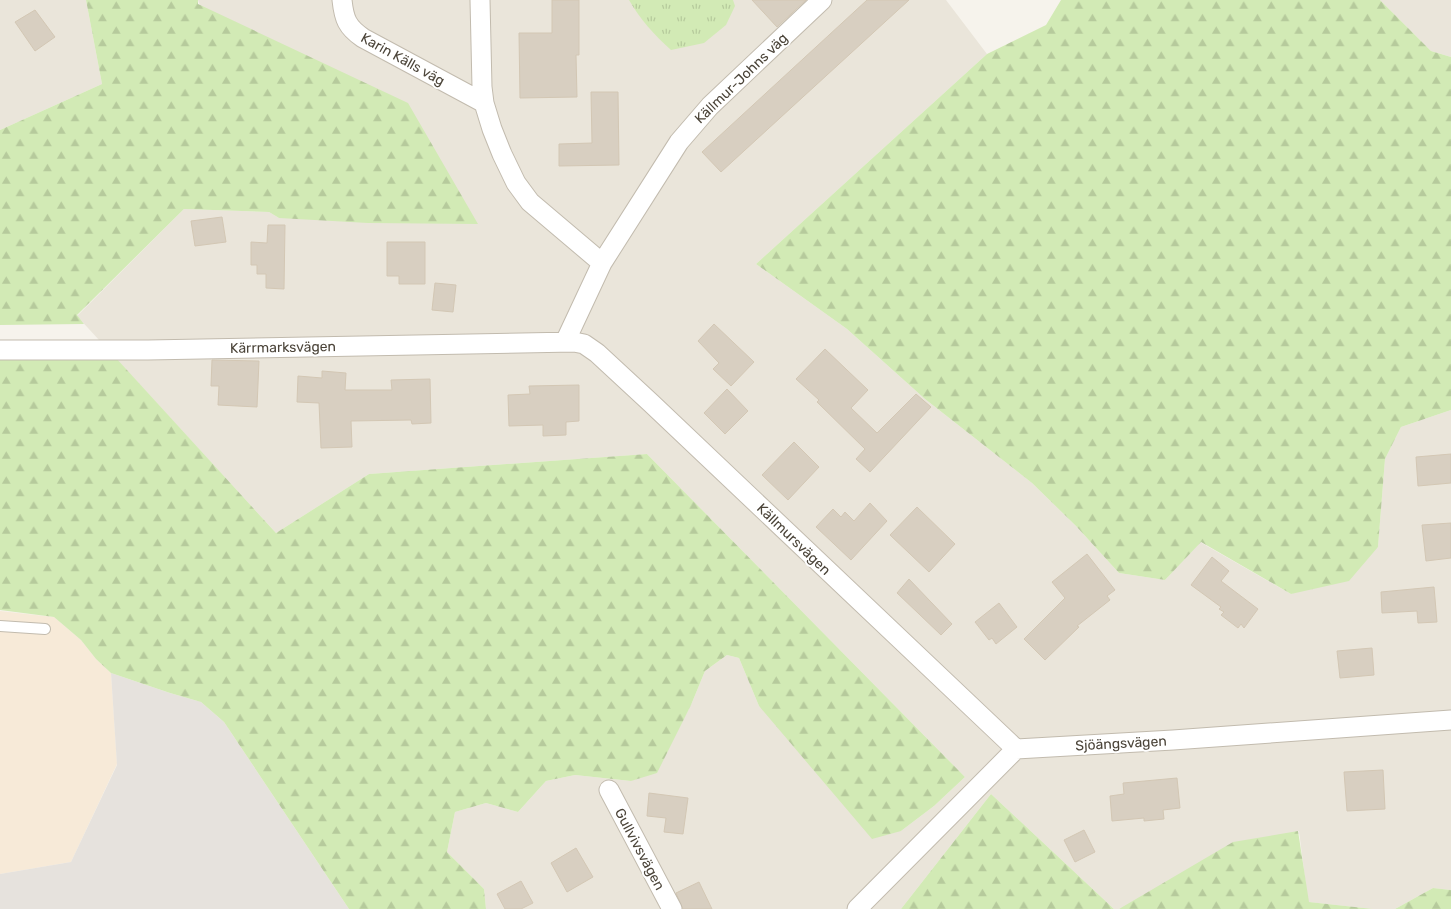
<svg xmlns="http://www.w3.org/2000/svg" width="1451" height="909" font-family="Rubik,sans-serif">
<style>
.residential{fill:#eae5da}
.commercial{fill:#f7ead8}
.industrial{fill:#e6e2dd}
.grass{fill:url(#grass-tufts)}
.forest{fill:url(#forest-firs)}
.building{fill:#d8cfc1;stroke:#d3c7b4}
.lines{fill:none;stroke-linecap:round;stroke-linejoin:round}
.service-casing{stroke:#c2bbae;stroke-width:12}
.minor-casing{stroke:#c2bbae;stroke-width:21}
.service{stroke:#fff;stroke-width:10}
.minor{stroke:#fff;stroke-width:19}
.labels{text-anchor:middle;stroke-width:4;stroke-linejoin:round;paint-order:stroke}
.street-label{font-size:14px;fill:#4b4439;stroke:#fff}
</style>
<defs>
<pattern id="grass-tufts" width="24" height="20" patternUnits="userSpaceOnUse" patternTransform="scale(1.25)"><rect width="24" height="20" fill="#d2eab5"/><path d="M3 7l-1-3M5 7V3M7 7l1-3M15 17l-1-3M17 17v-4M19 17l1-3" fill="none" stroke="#b6ca9c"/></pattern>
<pattern id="forest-firs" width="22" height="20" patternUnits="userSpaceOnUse" patternTransform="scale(1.25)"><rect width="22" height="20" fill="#d2eab5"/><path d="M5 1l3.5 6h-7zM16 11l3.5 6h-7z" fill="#b6ca9c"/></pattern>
</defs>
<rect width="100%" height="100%" fill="#f6f3ec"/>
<!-- residential -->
<path class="residential" d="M 0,0 L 86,0 L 102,84 L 0,130 Z
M 198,0 L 946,0 L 987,54 L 756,264 L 847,329 L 925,399 L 1032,483 L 1076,526 L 1119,573 L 1165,580 L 1200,542 L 1291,594 L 1378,547 L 1385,459 L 1401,427 L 1451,410 L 1451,890 L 1433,888 L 1395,909 L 1373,909 L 1308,902 L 1299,831 L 1119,909 L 1114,909 L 991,794 L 901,909 L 486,909 L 484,889 L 447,852 L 455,812 L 486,803 L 518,812 L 546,781 L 575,775 L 631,781 L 676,733 L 691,705 L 705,671 L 727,655 L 739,658 L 759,706 L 901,831 L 934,806 L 965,777 L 647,454 L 369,474 L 276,533 L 77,316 L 184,209 L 269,212 L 279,218 Z
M 1380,0 L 1451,0 L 1451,57 L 1431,51 Z"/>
<!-- commercial -->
<path class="commercial" d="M 0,611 L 54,617 L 81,640 L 96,659 L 111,673 L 117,764 L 71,862 L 0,874 Z"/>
<!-- industrial -->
<path class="industrial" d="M 111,673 L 170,693 L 201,702 L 224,722 L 349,909 L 0,909 L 0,874 L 71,862 L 117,765 Z"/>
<!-- grass -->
<path class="grass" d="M 629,0 L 733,0 L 735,6 L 726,25 L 704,43 L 671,50 C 654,35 640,19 629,0 Z"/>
<!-- forest -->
<path class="forest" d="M 86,0 L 198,0 L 198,4 L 408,103 L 478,224 L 368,223 L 279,218 L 269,212 L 184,209 L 77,315 L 84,324 L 0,325 L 0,130 L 102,84 Z
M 1061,0 L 1380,0 L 1431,51 L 1451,57 L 1451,410 L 1401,427 L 1385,459 L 1378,547 L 1349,581 L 1291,594 L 1201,542 L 1165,580 L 1119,573 L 1076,526 L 1032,483 L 925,399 L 847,329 L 756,264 L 987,54 L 1046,25 Z
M 116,358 L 276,533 L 369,474 L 647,454 L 965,777 L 934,806 L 901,831 L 872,839 L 759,706 L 739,658 L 727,655 L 705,671 L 691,705 L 657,773 L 631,781 L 575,775 L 546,781 L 518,812 L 486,803 L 455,812 L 447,852 L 484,889 L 486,909 L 349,909 L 224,722 L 201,702 L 170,693 L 111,673 L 96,659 L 81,640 L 54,617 L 0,610 L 0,360 Z
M 991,794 L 1114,909 L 901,909 Z
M 1298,831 L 1309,902 L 1373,909 L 1119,909 L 1233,842 Z
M 1433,888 L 1451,890 L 1451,909 L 1395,909 Z"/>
<!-- building -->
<path class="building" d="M 552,0 L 579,0 L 579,55 L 576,55 L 577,97 L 520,98 L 519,33 L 552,33 Z
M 752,0 L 806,0 L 777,27 Z
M 867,0 L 909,0 L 721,172 L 702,152 Z
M 35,10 L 55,37 L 35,51 L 15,22 Z
M 591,92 L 618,92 L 619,165 L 559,166 L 559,144 L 592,143 Z
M 222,217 L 226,242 L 195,246 L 191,221 Z
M 268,225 L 285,225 L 284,289 L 266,288 L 266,274 L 257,274 L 257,265 L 251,265 L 251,242 L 267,243 Z
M 387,242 L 425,242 L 425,284 L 399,284 L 399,276 L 387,276 Z
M 435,283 L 456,285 L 453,312 L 432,310 Z
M 714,324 L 754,362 L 731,386 L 713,369 L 719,363 L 698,341 Z
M 825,349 L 868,390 L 851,408 L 877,433 L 916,394 L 931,407 L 870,472 L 856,459 L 865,449 L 817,402 L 819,400 L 796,379 Z
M 212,360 L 259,361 L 257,407 L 218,405 L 219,386 L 211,386 Z
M 322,371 L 346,373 L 345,390 L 392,390 L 391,380 L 430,379 L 431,423 L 412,424 L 411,420 L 351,421 L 352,447 L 321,448 L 319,403 L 297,402 L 298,376 L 322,378 Z
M 579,385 L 579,421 L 566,422 L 566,435 L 543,436 L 543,425 L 509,426 L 508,395 L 530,394 L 529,386 Z
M 727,389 L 748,411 L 725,434 L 704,413 Z
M 794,442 L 819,467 L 788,500 L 762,475 Z
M 1451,454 L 1451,483 L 1418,486 L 1416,457 Z
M 870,503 L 887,521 L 851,560 L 816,527 L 833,509 L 841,517 L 845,512 L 854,521 Z
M 917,507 L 955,544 L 929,572 L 890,535 Z
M 1451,523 L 1451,558 L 1426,561 L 1422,525 Z
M 1087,554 L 1115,590 L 1107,596 L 1110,600 L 1077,626 L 1079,627 L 1045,660 L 1024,639 L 1065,598 L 1052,582 Z
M 1212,557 L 1229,571 L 1221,581 L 1258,609 L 1244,628 L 1241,624 L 1238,628 L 1221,615 L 1224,612 L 1219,609 L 1221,607 L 1191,585 Z
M 909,579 L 952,624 L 941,635 L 897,593 Z
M 1434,587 L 1437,622 L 1418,623 L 1417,611 L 1382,613 L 1381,592 Z
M 999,603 L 1017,627 L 996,644 L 992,638 L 989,640 L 975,622 Z
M 1372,648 L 1374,675 L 1340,678 L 1337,651 Z
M 1383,770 L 1385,809 L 1347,811 L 1344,772 Z
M 1177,778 L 1180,808 L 1163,810 L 1164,819 L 1144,821 L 1144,818 L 1112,821 L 1110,796 L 1124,794 L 1123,783 Z
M 649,793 L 688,798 L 683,834 L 664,832 L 666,818 L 647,816 Z
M 1084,830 L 1095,852 L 1075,862 L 1064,840 Z
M 576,848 L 593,877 L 567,892 L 551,863 Z
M 521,881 L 533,903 L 521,909 L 505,909 L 497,894 Z
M 699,882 L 712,909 L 683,909 L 676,893 Z"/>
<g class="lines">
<defs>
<path id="service" d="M 0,626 L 45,629"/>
<path id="minor" d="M 342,0 C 344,19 347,27 363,38 L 484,103
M 480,0 L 482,87 L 484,103 L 492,129 L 502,154 L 516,183 L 530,202 L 602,263
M 565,342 L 602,263 L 679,142 L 710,106 L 822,0
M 0,350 L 148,350 L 574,342 L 584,344 L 597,353 L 651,403 L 1016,749
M 609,790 L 672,909
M 857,909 L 1016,749 L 1173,740 L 1451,720"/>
</defs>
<!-- service casing -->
<use href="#service" class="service-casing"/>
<!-- minor casing -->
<use href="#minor" class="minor-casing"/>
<!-- service -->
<use href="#service" class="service"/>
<!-- minor -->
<use href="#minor" class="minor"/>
</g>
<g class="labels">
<!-- street labels -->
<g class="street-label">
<text transform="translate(403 59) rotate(29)" y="5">Karin Källs väg</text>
<text transform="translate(741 78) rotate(-44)" y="5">Källmur-Johns väg</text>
<text transform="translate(283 347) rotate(-1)" y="5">Kärrmarksvägen</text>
<text transform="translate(794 539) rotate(44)" y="5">Källmursvägen</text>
<text transform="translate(1121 743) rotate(-3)" y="5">Sjöängsvägen</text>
<text transform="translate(640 849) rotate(62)" y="5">Gullvivsvägen</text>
</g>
</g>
</svg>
